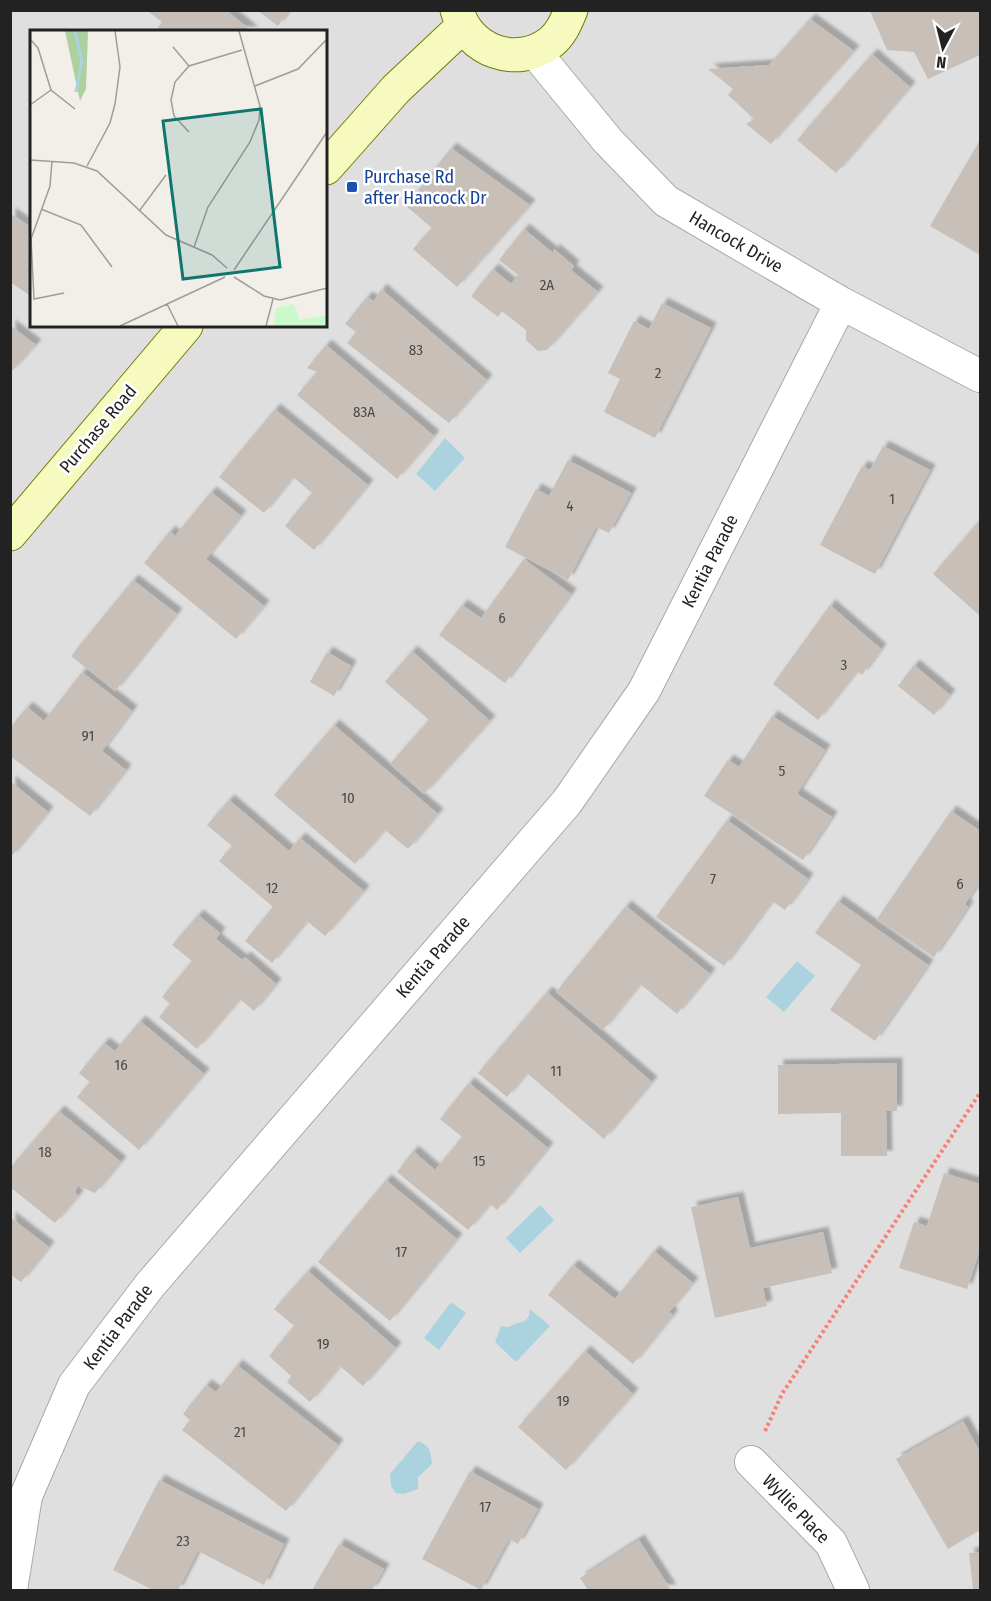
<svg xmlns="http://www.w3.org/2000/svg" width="991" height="1601" font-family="'Fira Sans Condensed',sans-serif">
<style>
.residential{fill:#e0dfdf;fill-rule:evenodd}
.water{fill:#aad3df}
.building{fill:#c7bfb8;filter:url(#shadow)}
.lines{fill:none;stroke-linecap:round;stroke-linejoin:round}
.street-casing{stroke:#a9a9a9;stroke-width:34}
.secondary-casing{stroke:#707d05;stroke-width:35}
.path{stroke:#fa8072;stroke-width:4;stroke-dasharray:3 3;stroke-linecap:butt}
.street{stroke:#fff;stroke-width:32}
.secondary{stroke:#f7fabf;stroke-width:33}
.transit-dot{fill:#1a4fb4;stroke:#fff;stroke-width:2}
.labels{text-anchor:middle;stroke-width:5;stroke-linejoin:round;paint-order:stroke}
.number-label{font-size:15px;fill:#4b4948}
.transit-label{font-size:18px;fill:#164399;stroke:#fff;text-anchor:start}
.street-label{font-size:18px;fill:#222;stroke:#fff}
.inset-river{fill:none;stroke:#aad3df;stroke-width:3}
.inset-road{fill:none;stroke:#9f9d99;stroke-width:1.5}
.view{fill:#0f766e;fill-opacity:0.15;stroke:#0f766e;stroke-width:3}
.inset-edge{fill:none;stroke:#222;stroke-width:3}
</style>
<defs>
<filter id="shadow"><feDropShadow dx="5.5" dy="-5.5" stdDeviation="1.5" flood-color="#0004"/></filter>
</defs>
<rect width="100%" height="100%" fill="#f2efe9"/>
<!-- residential -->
<path class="residential" d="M 11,11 L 980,11 L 980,1590 L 11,1590 ZM 32,32 L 326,32 L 326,326 L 32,326 Z"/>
<!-- water -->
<path class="water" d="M 445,438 L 465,458 L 435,491 L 416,474 Z
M 797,961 L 815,976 L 784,1012 L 766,997 Z
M 540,1205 L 554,1220 L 520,1253 L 506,1238 Z
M 451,1302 L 466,1313 L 439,1350 L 424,1338 Z
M 530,1309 L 550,1326 L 516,1362 L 495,1342 L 501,1326 L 509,1327 C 520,1319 528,1327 530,1309 Z
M 418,1441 C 430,1446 431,1451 432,1464 L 418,1477 L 418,1489 L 404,1494 L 396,1493 L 391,1486 L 390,1474 Z"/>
<!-- building -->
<path class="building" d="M 146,10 L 226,10 L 253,32 L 155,32 L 162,22 Z
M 257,10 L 289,10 L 278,26 Z
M 980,10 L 980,55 L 928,79 L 914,52 L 887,50 L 870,11 Z
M 810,19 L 854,51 L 771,144 L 746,124 L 754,119 L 728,95 L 733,89 L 708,69 L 769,65 Z
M 872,54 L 910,87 L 836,173 L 797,140 Z
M 980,140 L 980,255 L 930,226 Z
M 451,148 L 530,205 L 457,287 L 413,249 L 432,228 L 406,206 Z
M 10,213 L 32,228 L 32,297 L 10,282 Z
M 524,229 L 553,253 L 554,249 L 574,266 L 571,270 L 598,292 L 547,350 L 538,351 L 526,340 L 526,330 L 502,311 L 498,317 L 471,296 L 493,269 L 511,284 L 518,275 L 499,260 Z
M 381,289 L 487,380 L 449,423 L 347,343 L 356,332 L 345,324 L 367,297 L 374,301 Z
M 662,303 L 711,328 L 655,438 L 604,412 L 620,379 L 608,373 L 634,321 L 649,329 Z
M 10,325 L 36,345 L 10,373 Z
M 326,345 L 434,436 L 397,479 L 297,395 L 317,372 L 307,368 Z
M 275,409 L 368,485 L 314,550 L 285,526 L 312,493 L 293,477 L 264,513 L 219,477 Z
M 883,446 L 930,470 L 875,574 L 820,545 L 862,466 L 870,470 Z
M 568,460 L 631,493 L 609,533 L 596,527 L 568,580 L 505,547 L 536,489 L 549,496 Z
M 211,492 L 241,516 L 206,559 L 264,606 L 236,639 L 144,563 L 170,531 L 175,536 Z
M 980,520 L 980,616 L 933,574 Z
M 524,559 L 571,594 L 505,683 L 439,635 L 462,605 L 481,618 Z
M 133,580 L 177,614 L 115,691 L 71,656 Z
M 830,605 L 881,649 L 862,675 L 857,671 L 818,720 L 773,684 Z
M 412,651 L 490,721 L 424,794 L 390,764 L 429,720 L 385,682 Z
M 327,652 L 351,666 L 334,696 L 310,682 Z
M 914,665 L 950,695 L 934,715 L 898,686 Z
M 82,672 L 132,711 L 102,751 L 126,770 L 90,816 L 10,756 L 10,728 L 27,707 L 44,721 Z
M 772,716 L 825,750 L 797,794 L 832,817 L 803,860 L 704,796 L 728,760 L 739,767 Z
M 334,725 L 438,814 L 408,849 L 385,830 L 355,864 L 274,795 Z
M 10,781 L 48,812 L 10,858 Z
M 229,800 L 289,851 L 300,838 L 364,891 L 325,936 L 307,921 L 272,963 L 245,941 L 273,907 L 219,861 L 232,846 L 207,825 Z
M 951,811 L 980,831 L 980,881 L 965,904 L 968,907 L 934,957 L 877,919 Z
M 727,820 L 808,879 L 785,910 L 772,901 L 724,966 L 656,917 Z
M 838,901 L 928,965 L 875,1041 L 830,1010 L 861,965 L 815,933 Z
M 626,906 L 710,974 L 677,1014 L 640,984 L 603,1030 L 556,992 Z
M 198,915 L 220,933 L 216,939 L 242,960 L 245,957 L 276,984 L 254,1011 L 240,999 L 197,1049 L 159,1017 L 170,1004 L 162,997 L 192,961 L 172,945 Z
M 547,992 L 652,1082 L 604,1139 L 527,1073 L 507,1097 L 478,1073 Z
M 140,1021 L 204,1074 L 139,1150 L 77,1097 L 90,1082 L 79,1073 L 104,1043 L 115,1051 Z
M 897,1063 L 897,1111 L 886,1111 L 887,1156 L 841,1156 L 841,1113 L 778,1114 L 778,1065 Z
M 469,1083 L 548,1148 L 497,1210 L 490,1204 L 468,1230 L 397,1172 L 413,1151 L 435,1170 L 462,1137 L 440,1119 Z
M 59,1111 L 121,1162 L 95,1193 L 78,1186 L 75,1192 L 78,1196 L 55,1223 L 10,1187 L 10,1168 Z
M 944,1173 L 980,1184 L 980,1249 L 967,1289 L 899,1268 L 914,1222 L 927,1226 Z
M 386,1180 L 457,1239 L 390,1321 L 318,1262 Z
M 738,1197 L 750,1248 L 823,1232 L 832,1273 L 763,1288 L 767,1306 L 715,1318 L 691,1207 Z
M 10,1217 L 49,1247 L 21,1282 L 10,1274 Z
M 654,1251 L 693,1283 L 669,1312 L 673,1315 L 633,1364 L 548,1295 L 573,1265 L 615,1299 Z
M 308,1271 L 396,1348 L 363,1386 L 340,1366 L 310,1402 L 287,1382 L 291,1376 L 269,1356 L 294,1326 L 274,1309 Z
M 585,1351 L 633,1394 L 566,1470 L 518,1427 Z
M 237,1365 L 338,1445 L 286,1511 L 182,1430 L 190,1420 L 183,1414 L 206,1385 L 216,1392 Z
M 963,1421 L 980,1452 L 980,1530 L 948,1549 L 896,1459 Z
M 470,1471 L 538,1509 L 518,1544 L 509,1539 L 481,1590 L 422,1559 Z
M 159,1480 L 284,1544 L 264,1585 L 198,1551 L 178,1590 L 153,1590 L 113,1570 Z
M 639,1540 L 671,1590 L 588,1590 L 580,1578 Z
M 339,1544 L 384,1569 L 372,1590 L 312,1590 Z
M 980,1552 L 980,1590 L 973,1590 L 969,1553 Z"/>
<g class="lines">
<defs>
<path id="street" d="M 535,52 L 608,141 L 666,201 L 841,303 L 980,376
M 751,1462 L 831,1543 L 853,1590
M 11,1590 L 26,1496 L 74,1385 L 150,1285 L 567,802 L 644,691 L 841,303"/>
<path id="secondary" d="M 457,10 C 468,51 517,69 551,42 C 561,34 566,22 571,10
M 326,168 L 396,89 L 463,26
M 10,534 L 186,326"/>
</defs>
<!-- street casing -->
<use href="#street" class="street-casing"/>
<!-- secondary casing -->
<use href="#secondary" class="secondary-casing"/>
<!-- path -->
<path class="path" d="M 765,1431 L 782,1394 L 980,1093"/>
<!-- street -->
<use href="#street" class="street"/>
<!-- secondary -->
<use href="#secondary" class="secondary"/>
</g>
<!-- markers -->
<rect class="transit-dot" x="346" y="181" width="12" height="12" rx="3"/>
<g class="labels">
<!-- number labels -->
<g class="number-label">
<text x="547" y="290">2A</text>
<text x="416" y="355">83</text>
<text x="658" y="378">2</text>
<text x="364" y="417">83A</text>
<text x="892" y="504">1</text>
<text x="570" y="511">4</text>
<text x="502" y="623">6</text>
<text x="844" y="670">3</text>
<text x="88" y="741">91</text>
<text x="782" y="776">5</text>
<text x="348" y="803">10</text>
<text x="713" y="884">7</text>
<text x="960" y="889">6</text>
<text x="272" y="893">12</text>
<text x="121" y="1070">16</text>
<text x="556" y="1076">11</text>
<text x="45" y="1157">18</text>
<text x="479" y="1166">15</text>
<text x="401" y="1257">17</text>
<text x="323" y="1349">19</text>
<text x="563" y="1406">19</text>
<text x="240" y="1437">21</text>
<text x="485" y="1512">17</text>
<text x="183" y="1546">23</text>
</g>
<!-- transit labels -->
<g class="transit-label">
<text x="364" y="183">Purchase Rd<tspan x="364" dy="21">after Hancock Dr</tspan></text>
</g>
<!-- street labels -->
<g class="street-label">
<text transform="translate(736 242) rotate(30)" y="6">Hancock Drive</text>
<text transform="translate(98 429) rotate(-50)" y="6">Purchase Road</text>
<text transform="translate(710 561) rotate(-63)" y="6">Kentia Parade</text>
<text transform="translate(433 957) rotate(-49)" y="6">Kentia Parade</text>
<text transform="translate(118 1327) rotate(-53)" y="6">Kentia Parade</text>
<text transform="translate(796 1509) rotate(46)" y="6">Wyllie Place</text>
</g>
</g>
<!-- overview -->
<g transform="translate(30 30)">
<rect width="297" height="297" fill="#f2efe9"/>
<path d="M 35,1 L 58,1 L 56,59 L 50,71 Z" fill="#add19e"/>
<path d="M 264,274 L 269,290 L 297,285 L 297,296 L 244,296 L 246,278 Z" fill="#c8facc"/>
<path class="inset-river" d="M 45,1 L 52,31 L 46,62"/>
<path class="inset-road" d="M 0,9 L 8,18 L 21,60 L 45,79M 143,17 L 159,36M 225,56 L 268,39 L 297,9M 0,75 L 21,60M 159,102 L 144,86 L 141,70 L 145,52 L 159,36 L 212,20M 0,130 L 44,133 L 67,141 L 136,205 L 182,225 L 197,238M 22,131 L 20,156 L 1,209 L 4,269 L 34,263M 57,136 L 80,93 L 85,74 L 90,37 L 85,1M 11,179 L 51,195 L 82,237M 110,180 L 136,145M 164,217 L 178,177 L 220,112 L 229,90 L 230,76 L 209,1M 204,240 L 297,102M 204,247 L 234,266 L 250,270 L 297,258M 137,274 L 148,296M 90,296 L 195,247M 236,296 L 243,269"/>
<path class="view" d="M 231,79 L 250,237 L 153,249 L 133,91 Z"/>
<rect width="297" height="297" class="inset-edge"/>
</g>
<!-- border -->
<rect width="991" height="1601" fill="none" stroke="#222222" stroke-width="24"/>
<!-- north arrow -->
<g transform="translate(943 48) rotate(187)" stroke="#ffffff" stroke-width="4.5" paint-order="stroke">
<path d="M0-4.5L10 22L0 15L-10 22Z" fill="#222222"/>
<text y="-9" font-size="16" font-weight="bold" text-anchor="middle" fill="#222222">N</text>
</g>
</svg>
